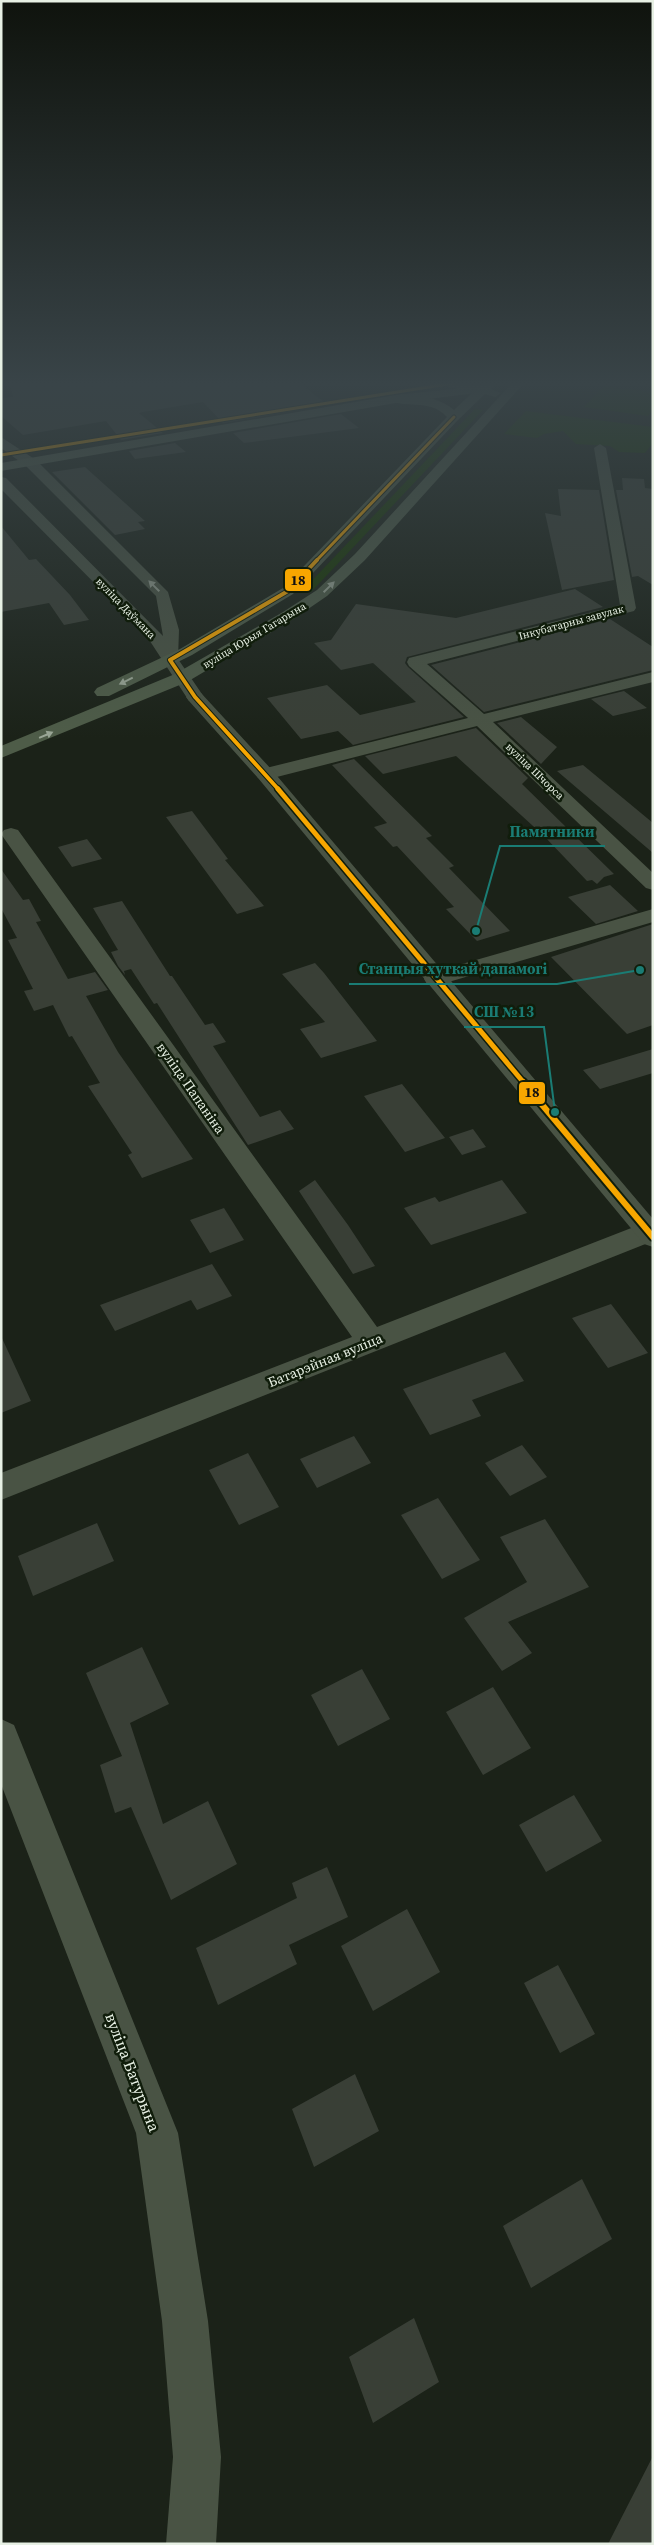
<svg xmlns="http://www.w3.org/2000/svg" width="654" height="2545" font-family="'Source Serif 4',serif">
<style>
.green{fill:#183803}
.building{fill:#393f36}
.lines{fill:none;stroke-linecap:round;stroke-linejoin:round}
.minor{fill:#495344;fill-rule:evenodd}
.tertiary{fill:#495344;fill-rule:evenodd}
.secondary{fill:#515e4b;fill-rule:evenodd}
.primary{fill:#4e5c48;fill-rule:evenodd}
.bus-1-far3-casing{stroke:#101d0b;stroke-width:5}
.bus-1-far2-casing{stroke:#101d0b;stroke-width:6}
.bus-1-far1-casing{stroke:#101d0b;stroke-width:8}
.bus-1-casing{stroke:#101d0b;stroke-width:10}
.bus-1-far3{stroke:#f7a600;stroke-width:3}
.bus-1-far2{stroke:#f7a600;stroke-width:4}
.bus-1-far1{stroke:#f7a600;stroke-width:5}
.bus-1{stroke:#f7a600;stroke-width:6}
.oneway{fill:#909a8c}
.oneway2{fill:#9aa696}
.labels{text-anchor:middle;stroke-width:5;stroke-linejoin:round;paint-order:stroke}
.far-street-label{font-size:11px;fill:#e7f0e4;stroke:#101d0b}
.street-label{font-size:14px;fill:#e7f0e4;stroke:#101d0b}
.near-street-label{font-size:16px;fill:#e7f0e4;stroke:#101d0b}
.leader{fill:none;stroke:#1a7c74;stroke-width:2}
.callout-dot{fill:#1a7c74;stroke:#101d0b;stroke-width:2}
.callout-label{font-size:15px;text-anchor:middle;font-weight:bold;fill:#1a7c74;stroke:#101d0b;stroke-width:5;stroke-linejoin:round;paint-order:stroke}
.line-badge{stroke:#101d0b;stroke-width:2}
.pale-badge-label{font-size:14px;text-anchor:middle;font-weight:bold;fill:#111}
</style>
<rect width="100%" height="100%" fill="#1b2218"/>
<!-- green -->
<path class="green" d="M 604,386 L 653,392 L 653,410 L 648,416 L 584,407 Z
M 475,409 L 483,410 L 311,592 L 303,590 Z
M 526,411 L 653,427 L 653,443 L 645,453 L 619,452 L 610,446 L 576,444 L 563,431 L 544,434 L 537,438 L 504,434 Z"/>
<!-- building -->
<path class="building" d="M 28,382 L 298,382 L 328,405 L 223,423 L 203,402 L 143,412 L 139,413 L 163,433 L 121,440 L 106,421 L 23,435 L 1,416 L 1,398 L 13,397 L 10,383 Z
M 341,414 L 359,428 L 244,443 L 233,433 Z
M 175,443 L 186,452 L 135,459 L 129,451 Z
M 85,467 L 145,521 L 138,522 L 145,529 L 115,535 L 52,472 Z
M 622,478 L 644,479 L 645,488 L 653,489 L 653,585 L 638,576 L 632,577 L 616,490 L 623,490 Z
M 558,489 L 599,490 L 614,580 L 562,590 L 545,513 L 561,516 Z
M 1,526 L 29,560 L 36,559 L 70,595 L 89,620 L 64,625 L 49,603 L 1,612 Z
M 575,589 L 603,607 L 407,657 L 405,663 L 408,667 L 464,717 L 353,745 L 338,731 L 301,739 L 267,698 L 327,685 L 360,715 L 416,702 L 373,663 L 341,670 L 314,643 L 331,640 L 356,604 L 456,618 Z
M 610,619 L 653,647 L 653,670 L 484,712 L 431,665 Z
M 624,691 L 647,708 L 613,716 L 591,699 Z
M 521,717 L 557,747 L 541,764 L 497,723 Z
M 476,728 L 528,778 L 522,784 L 614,874 L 604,877 L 597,884 L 592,880 L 587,881 L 544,836 L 456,756 L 383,774 L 365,756 Z
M 354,759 L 432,836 L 426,838 L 454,866 L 449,868 L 510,931 L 477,941 L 446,909 L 454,907 L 397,846 L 393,847 L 374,827 L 387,823 L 332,765 Z
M 583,765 L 653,823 L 653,853 L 557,771 Z
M 192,811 L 228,859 L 225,860 L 264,906 L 237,914 L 166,817 Z
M 87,839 L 102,859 L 72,867 L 58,847 Z
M 1,869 L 23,900 L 29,899 L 41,921 L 36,922 L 68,979 L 95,972 L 108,990 L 86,996 L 118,1052 L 193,1159 L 142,1178 L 128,1155 L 132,1153 L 88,1086 L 100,1083 L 72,1036 L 69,1037 L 53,1005 L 34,1011 L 24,991 L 33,989 L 8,940 L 17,938 L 1,908 Z
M 610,885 L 638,911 L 596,924 L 568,897 Z
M 122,901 L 170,976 L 172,976 L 205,1025 L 213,1023 L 226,1042 L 213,1046 L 260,1117 L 280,1110 L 294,1129 L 248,1145 L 157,1003 L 154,1004 L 131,969 L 124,971 L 125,975 L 118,966 L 111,952 L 118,950 L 93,908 Z
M 653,924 L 653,1025 L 627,1034 L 551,957 Z
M 315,963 L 324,973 L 377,1041 L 321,1058 L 300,1029 L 325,1022 L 282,974 Z
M 653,1049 L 653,1073 L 600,1089 L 583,1070 Z
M 402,1084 L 445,1138 L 405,1152 L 364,1096 Z
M 473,1129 L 486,1147 L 462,1155 L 449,1137 Z
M 315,1180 L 348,1225 L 375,1266 L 353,1274 L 299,1191 Z
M 502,1180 L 527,1213 L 431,1245 L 404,1208 L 435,1197 L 439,1202 Z
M 224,1208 L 244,1240 L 210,1253 L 190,1220 Z
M 212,1264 L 232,1296 L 197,1310 L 191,1300 L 115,1331 L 100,1305 Z
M 611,1304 L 648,1353 L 608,1368 L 572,1318 Z
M 1,1336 L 31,1401 L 1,1413 Z
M 505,1352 L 524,1381 L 472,1400 L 481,1416 L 430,1435 L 403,1389 Z
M 354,1436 L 371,1463 L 317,1488 L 300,1459 Z
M 522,1445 L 547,1477 L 510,1496 L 485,1463 Z
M 248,1453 L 279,1507 L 239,1525 L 209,1470 Z
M 438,1498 L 480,1560 L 442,1579 L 401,1515 Z
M 545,1519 L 589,1587 L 508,1622 L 532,1653 L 502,1671 L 464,1618 L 527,1582 L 500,1537 Z
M 97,1523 L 114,1561 L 33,1596 L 18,1556 Z
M 142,1647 L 169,1704 L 130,1723 L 163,1824 L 208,1801 L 237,1864 L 171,1900 L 131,1807 L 115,1813 L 100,1765 L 122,1756 L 86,1673 Z
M 362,1669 L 390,1719 L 338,1746 L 311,1695 Z
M 493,1687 L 531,1748 L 483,1775 L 446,1712 Z
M 574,1795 L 602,1841 L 546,1872 L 519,1825 Z
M 327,1867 L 348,1917 L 289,1945 L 297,1964 L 218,2005 L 196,1948 L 297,1898 L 292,1883 Z
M 407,1909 L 440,1972 L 373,2011 L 341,1946 Z
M 558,1965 L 595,2034 L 560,2053 L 524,1983 Z
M 355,2074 L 379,2131 L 314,2167 L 292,2109 Z
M 582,2179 L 612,2239 L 531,2288 L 503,2226 Z
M 414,2318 L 439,2382 L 373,2423 L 349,2357 Z
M 653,2456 L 653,2544 L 608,2544 Z"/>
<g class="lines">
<!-- minor -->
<path class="minor" d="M 1,437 L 36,460 L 168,592 L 179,630 L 178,659 L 204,697 L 201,701 L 189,701 L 146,635 L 1,489 L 1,477 L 6,478 L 163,636 L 156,596 L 26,466 L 1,448 Z
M 600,444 L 606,448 L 636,608 L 634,611 L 427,664 L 484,714 L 653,672 L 653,682 L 493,722 L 653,873 L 653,890 L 646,888 L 477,726 L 265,780 L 258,778 L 256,774 L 258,770 L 468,718 L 409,666 L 407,662 L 409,658 L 620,605 L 594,448 Z
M 11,828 L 18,830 L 377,1327 L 639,1225 L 648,1222 L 653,1224 L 653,1241 L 1,1500 L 1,1473 L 352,1337 L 1,834 L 4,830 Z
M 653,909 L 653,922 L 435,986 L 427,984 L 424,979 L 427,974 Z
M 1,1719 L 14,1725 L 178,2133 L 208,2321 L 221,2457 L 216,2544 L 166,2544 L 173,2457 L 162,2321 L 136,2133 L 1,1784 Z"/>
<!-- tertiary -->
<path class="tertiary" d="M 195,692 L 201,693 L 272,770 L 653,1219 L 653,1247 L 644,1244 L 258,778 L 189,701 L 186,697 L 189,693 Z"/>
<!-- secondary -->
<path class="secondary" d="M 481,386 L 485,388 L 485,392 L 396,403 L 1,471 L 1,463 L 396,395 Z"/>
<!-- primary -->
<path class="primary" d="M 445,382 L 480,386 L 485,382 L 497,382 L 491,389 L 501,393 L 495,397 L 485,394 L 458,420 L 293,594 L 192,655 L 109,696 L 97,696 L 94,692 L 97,688 L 180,649 L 283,588 L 447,417 C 429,397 401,410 390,399 L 392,396 C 411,392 440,397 454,410 L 473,392 L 445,386 Z
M 513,382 L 525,382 L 365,560 L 327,596 L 295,618 L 187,682 L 1,758 L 1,746 L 175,674 L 283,612 L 317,590 L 355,554 Z"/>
<defs>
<path id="bus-1-far3" d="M 1,455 L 460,382
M 316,561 L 454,417"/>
<path id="bus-1-far2" d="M 279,790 L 195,697 L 170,660 L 288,591 L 317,560"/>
<path id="bus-1-far1" d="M 278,789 L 524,1083"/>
<path id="bus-1" d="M 523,1082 L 653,1237"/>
</defs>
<!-- bus-1-far3 casing -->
<use href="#bus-1-far3" class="bus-1-far3-casing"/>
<!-- bus-1-far2 casing -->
<use href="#bus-1-far2" class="bus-1-far2-casing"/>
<!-- bus-1-far1 casing -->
<use href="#bus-1-far1" class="bus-1-far1-casing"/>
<!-- bus-1 casing -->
<use href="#bus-1" class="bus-1-casing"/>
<!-- bus-1-far3 -->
<use href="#bus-1-far3" class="bus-1-far3"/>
<!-- bus-1-far2 -->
<use href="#bus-1-far2" class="bus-1-far2"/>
<!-- bus-1-far1 -->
<use href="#bus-1-far1" class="bus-1-far1"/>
<!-- bus-1 -->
<use href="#bus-1" class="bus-1"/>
</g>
<!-- one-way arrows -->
<defs><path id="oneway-solid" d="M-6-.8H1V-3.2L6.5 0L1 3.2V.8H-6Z" transform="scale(1.25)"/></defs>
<use class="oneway" href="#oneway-solid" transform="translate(154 586) rotate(-135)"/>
<g class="oneway2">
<use href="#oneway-solid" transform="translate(329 587) rotate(-44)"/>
<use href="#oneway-solid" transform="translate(126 681) rotate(154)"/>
<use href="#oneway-solid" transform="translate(46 735) rotate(-23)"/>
</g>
<!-- sky -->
<linearGradient id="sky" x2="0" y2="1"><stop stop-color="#0f130d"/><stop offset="0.52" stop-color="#394448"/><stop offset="1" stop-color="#394448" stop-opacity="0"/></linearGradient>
<rect width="654" height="738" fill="url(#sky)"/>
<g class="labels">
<!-- far-street labels -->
<g class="far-street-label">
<text transform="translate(126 608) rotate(46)" y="4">вуліца Даўмана</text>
<text transform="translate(571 622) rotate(-15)" y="4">Інкубатарны завулак</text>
<text transform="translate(254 635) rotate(-31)" y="4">вуліца Юрыя Гагарына</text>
<text transform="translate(535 771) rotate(44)" y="4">вуліца Шчорса</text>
</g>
<!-- street labels -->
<g class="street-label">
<text transform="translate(191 1088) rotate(55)" y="5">вуліца Папаніна</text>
<text transform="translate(325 1360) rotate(-22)" y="5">Батарэйная вуліца</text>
</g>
<!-- near-street labels -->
<g class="near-street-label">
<text transform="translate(133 2072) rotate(69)" y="6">вуліца Батурына</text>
</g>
</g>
<!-- callouts -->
<path class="leader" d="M476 931L500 846H605M640 970L557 984H349M555 1112L544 1027H464"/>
<g class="callout-dot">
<circle cx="476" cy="931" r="5"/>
<circle cx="640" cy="970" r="5"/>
<circle cx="555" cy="1112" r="5"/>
</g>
<g class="callout-label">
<text x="552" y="837">Памятники</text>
<text x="453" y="974">Станцыя хуткай дапамогі</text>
<text x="504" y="1017">СШ №13</text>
</g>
<g class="line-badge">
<rect x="284" y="568" width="28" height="24" rx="5" fill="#f7a600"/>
<rect x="518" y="1081" width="28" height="24" rx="5" fill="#f7a600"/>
</g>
<g class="pale-badge-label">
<text x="298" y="585">18</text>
<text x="532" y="1097">18</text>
</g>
<!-- border -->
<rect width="654" height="2545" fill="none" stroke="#e7f0e4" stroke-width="5"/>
</svg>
